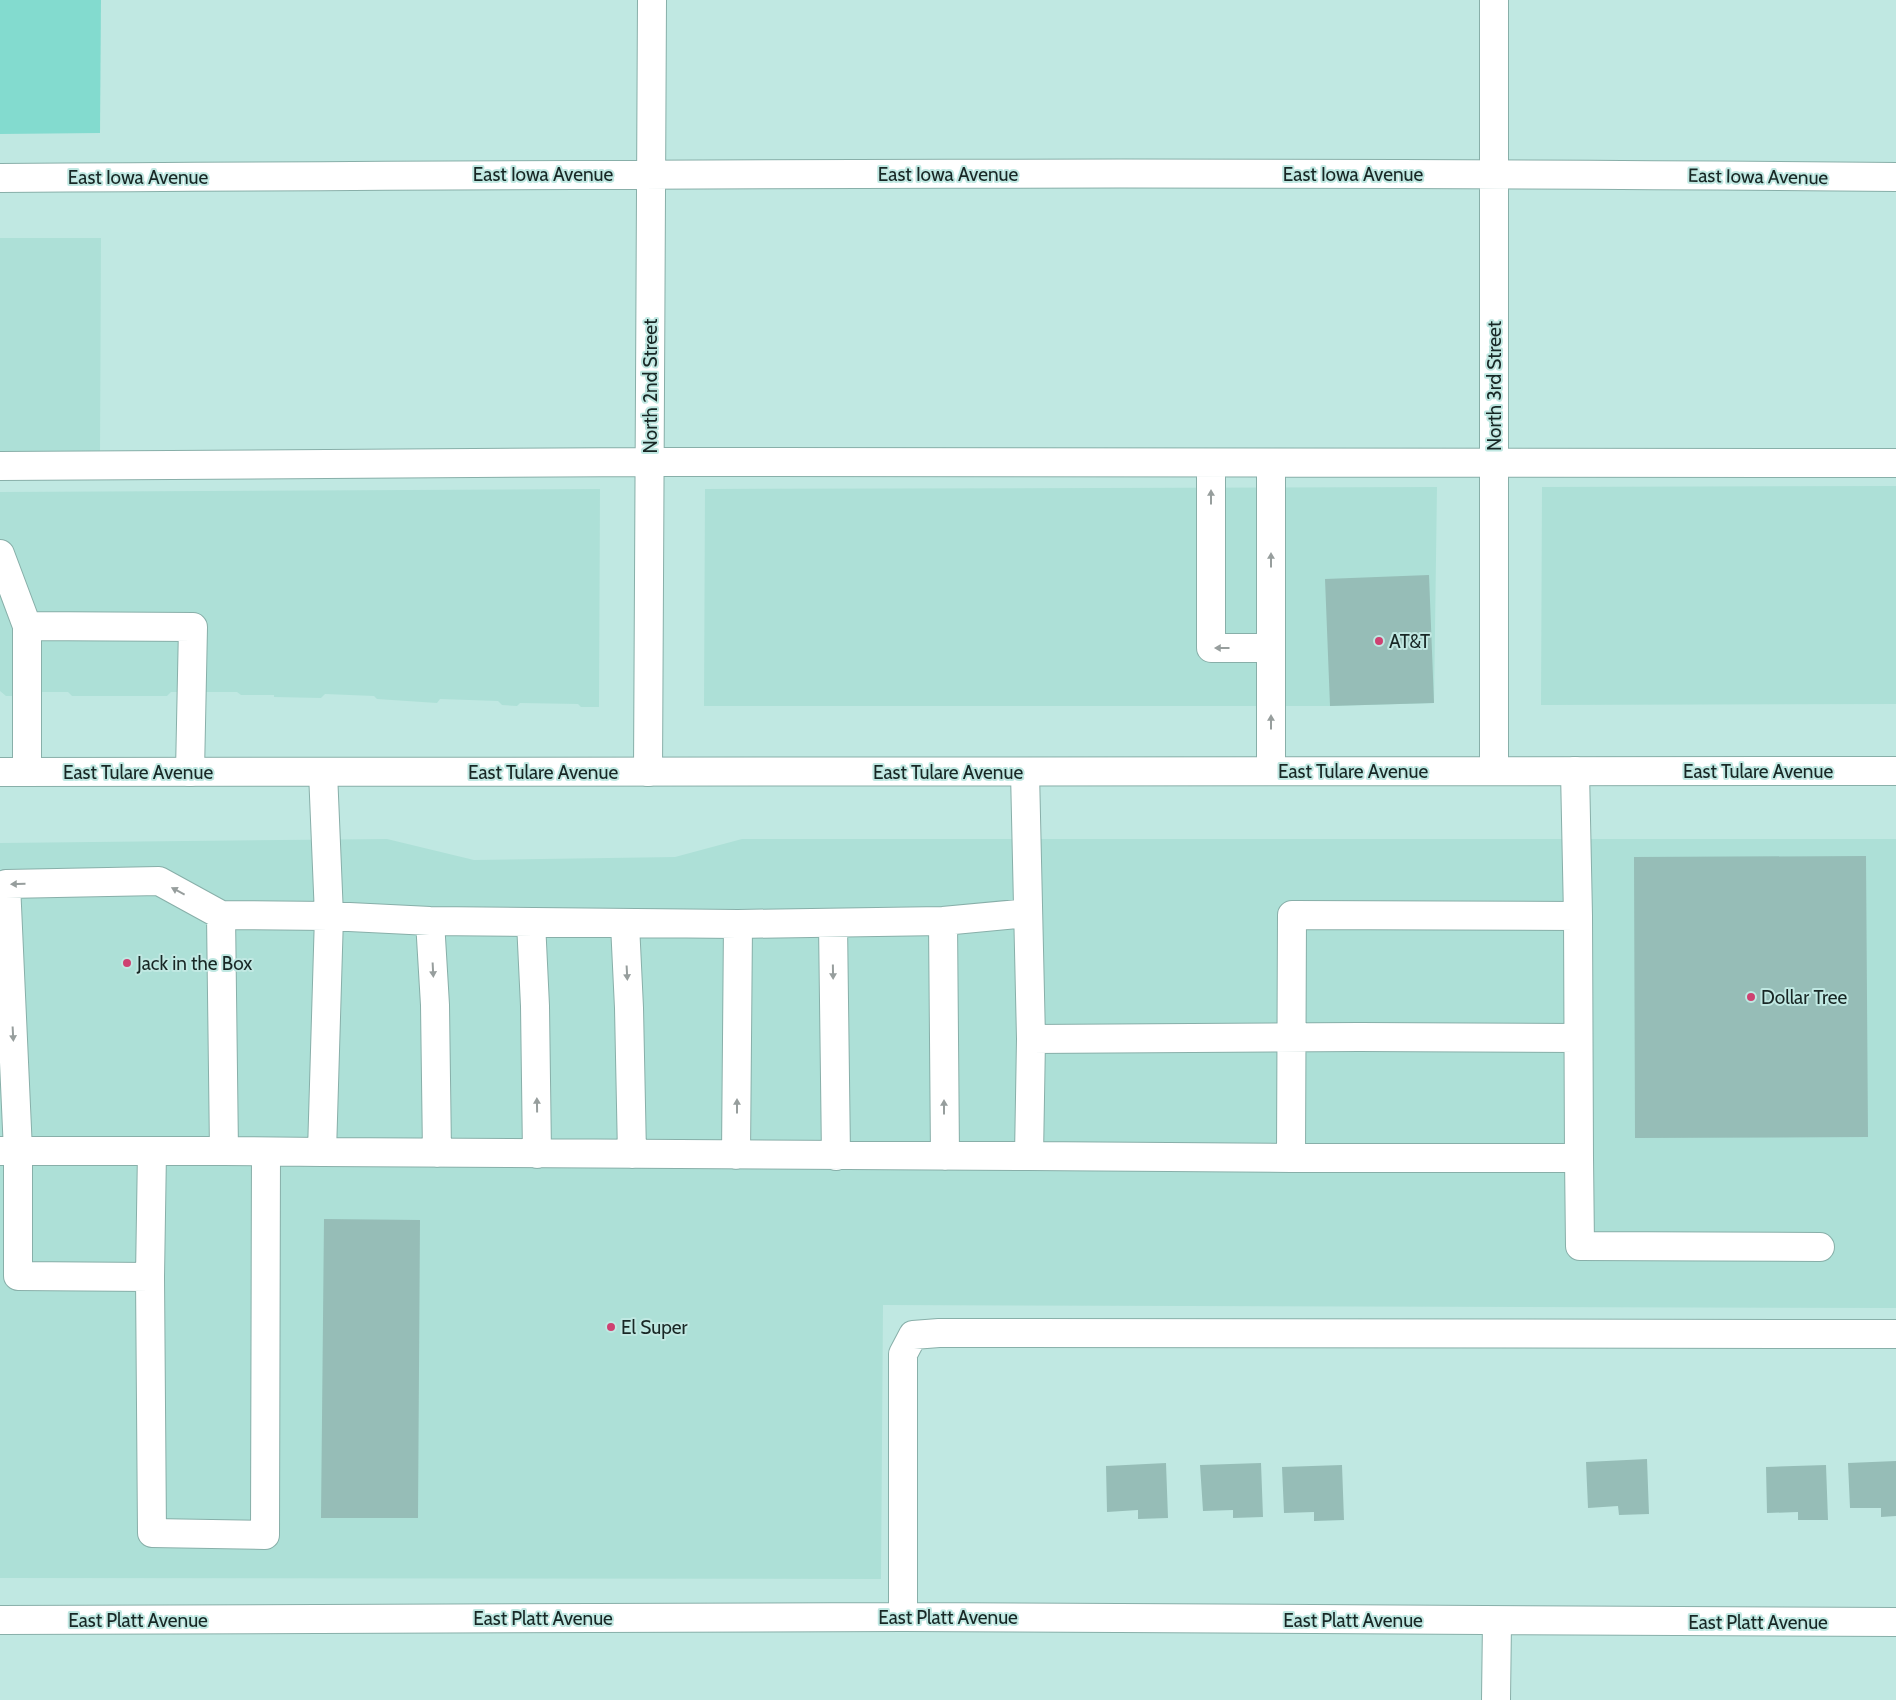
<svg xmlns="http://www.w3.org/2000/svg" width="1896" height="1700" font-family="Cabin,sans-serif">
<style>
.built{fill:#ade0d7}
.green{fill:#83dbcf}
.building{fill:#96bdb7}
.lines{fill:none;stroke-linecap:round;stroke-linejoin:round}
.minor-casing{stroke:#88afa9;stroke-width:30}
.major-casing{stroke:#88afa9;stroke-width:30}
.minor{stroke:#fff;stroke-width:28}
.major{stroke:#fff;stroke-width:28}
.oneway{fill:#979e9d}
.poi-dot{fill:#ce4171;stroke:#c0e8e2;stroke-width:2}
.labels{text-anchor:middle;stroke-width:4;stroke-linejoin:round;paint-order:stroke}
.street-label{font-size:19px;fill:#182725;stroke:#c0e8e2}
.poi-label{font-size:19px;fill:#182725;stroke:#c0e8e2;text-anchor:start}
</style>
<rect width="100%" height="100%" fill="#c0e8e2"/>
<!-- built -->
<path class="built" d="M 0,238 L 101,238 L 100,455 L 0,456 Z
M 1896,486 L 1896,704 L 1541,705 L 1542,487 Z
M 1437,487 L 1434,703 L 1330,706 L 704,706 L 705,489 Z
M 600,489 L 599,707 L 581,707 L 578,704 L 520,703 L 517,706 L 502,705 L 498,701 L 440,699 L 437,703 L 377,699 L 374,696 L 325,694 L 321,698 L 274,697 L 274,695 L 241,695 L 237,692 L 171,692 L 167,696 L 72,696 L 68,692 L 19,692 L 15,696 L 6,696 L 0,691 L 0,492 Z
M 387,839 L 474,860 L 675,857 L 742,839 L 1896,839 L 1896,1308 L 883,1305 L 881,1579 L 0,1578 L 0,843 Z"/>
<!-- green -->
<path class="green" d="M 0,0 L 101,0 L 100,133 L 0,134 Z"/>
<!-- building -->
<path class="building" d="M 1429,575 L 1434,703 L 1330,706 L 1325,579 Z
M 1866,856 L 1868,1137 L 1635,1138 L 1634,857 Z
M 324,1219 L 420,1220 L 418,1518 L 321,1518 Z
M 1647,1459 L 1649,1514 L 1619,1515 L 1618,1506 L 1588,1508 L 1586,1462 Z
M 1896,1461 L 1896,1516 L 1881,1517 L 1881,1508 L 1850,1508 L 1848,1463 Z
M 1166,1463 L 1168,1518 L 1138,1519 L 1138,1510 L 1107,1512 L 1106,1466 Z
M 1261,1463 L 1263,1517 L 1233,1518 L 1233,1510 L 1203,1511 L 1200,1465 Z
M 1342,1465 L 1344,1520 L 1314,1521 L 1314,1512 L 1284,1513 L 1282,1467 Z
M 1826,1465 L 1828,1520 L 1798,1520 L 1798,1512 L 1767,1513 L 1766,1467 Z"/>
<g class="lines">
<defs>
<path id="minor" d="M 1494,0 L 1494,771
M 0,178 C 632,174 1264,171 1896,177
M 1211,463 L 1211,648 L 1271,648
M 1271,463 L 1271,771
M 0,466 L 649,462 L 1896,463
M 0,554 L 27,626 L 193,627 L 190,772
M 27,626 L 27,772
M 1575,771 L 1578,916
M 323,772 L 329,916 L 430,921 L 738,924 L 943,921 L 1028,913
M 648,772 L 652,0
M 1025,772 L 1031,1039
M 1292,915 L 1578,916 L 1579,1158 L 1291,1158 Z
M 430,921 L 435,1005 L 437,1153
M 943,921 L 945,1156
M 531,922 L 535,1006 L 537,1154
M 833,923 L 836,1156
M 625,924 L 629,1008 L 632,1154
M 0,1151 L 18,1151 L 18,1276 L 150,1277 L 152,1151 L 224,1151 L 221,915 L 329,916 L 322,1152 L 1029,1156 L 1031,1039 L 1359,1037 L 1578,1038
M 152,1151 L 18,1151 L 6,884 L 159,881 L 221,915
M 224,1151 L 322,1152
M 736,1155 L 738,924
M 1029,1156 L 1291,1158
M 1579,1158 L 1580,1246 L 1820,1247
M 150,1277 L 152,1533 L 265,1535 L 266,1152
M 903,1617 L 903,1354 L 913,1335 L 939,1333 L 1896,1334
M 0,1620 L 903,1617 L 1896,1622
M 1496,1700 L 1497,1621"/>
<path id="major" d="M 0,772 L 1896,771"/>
</defs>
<!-- minor casing -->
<use href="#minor" class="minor-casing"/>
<!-- major casing -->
<use href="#major" class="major-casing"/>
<!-- minor -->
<use href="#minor" class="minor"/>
<!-- major -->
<use href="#major" class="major"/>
</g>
<!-- one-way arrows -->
<defs><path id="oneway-solid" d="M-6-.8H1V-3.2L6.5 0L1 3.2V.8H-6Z" transform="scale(1.25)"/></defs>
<g class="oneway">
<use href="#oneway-solid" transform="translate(1211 497) rotate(-90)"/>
<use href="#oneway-solid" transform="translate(1271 560) rotate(-90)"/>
<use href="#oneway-solid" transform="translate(1222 648) rotate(180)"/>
<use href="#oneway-solid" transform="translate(1271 722) rotate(-90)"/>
<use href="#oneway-solid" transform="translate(18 884) rotate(179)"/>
<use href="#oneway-solid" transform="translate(178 891) rotate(-152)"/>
<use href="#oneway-solid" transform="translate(433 970) rotate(87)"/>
<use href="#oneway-solid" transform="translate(833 972) rotate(89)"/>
<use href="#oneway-solid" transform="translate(627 973) rotate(87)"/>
<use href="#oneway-solid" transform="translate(13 1034) rotate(87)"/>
<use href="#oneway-solid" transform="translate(537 1105) rotate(-91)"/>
<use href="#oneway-solid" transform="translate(737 1106) rotate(-90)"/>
<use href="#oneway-solid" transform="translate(944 1107) rotate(-90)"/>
</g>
<!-- markers -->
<g class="poi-dot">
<circle cx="1379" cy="641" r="5"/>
<circle cx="127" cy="963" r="5"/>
<circle cx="1751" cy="997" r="5"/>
<circle cx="611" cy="1327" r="5"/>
</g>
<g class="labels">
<!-- street labels -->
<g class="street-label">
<text x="543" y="181">East Iowa Avenue</text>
<text x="948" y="181">East Iowa Avenue</text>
<text x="1353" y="181">East Iowa Avenue</text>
<text transform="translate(1758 176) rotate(1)" y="7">East Iowa Avenue</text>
<text x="138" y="184">East Iowa Avenue</text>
<text transform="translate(650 386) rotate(-90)" y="7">North 2nd Street</text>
<text transform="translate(1494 386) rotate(-90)" y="7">North 3rd Street</text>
<text x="1353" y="778">East Tulare Avenue</text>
<text x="1758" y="778">East Tulare Avenue</text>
<text x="138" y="779">East Tulare Avenue</text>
<text x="543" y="779">East Tulare Avenue</text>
<text x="948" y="779">East Tulare Avenue</text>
<text x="948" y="1624">East Platt Avenue</text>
<text x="543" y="1625">East Platt Avenue</text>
<text x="138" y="1627">East Platt Avenue</text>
<text x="1353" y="1627">East Platt Avenue</text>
<text x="1758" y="1629">East Platt Avenue</text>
</g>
<!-- poi labels -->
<g class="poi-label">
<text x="1389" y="648">AT&amp;T</text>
<text x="137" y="970">Jack in the Box</text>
<text x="1761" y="1004">Dollar Tree</text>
<text x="621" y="1334">El Super</text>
</g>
</g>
</svg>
